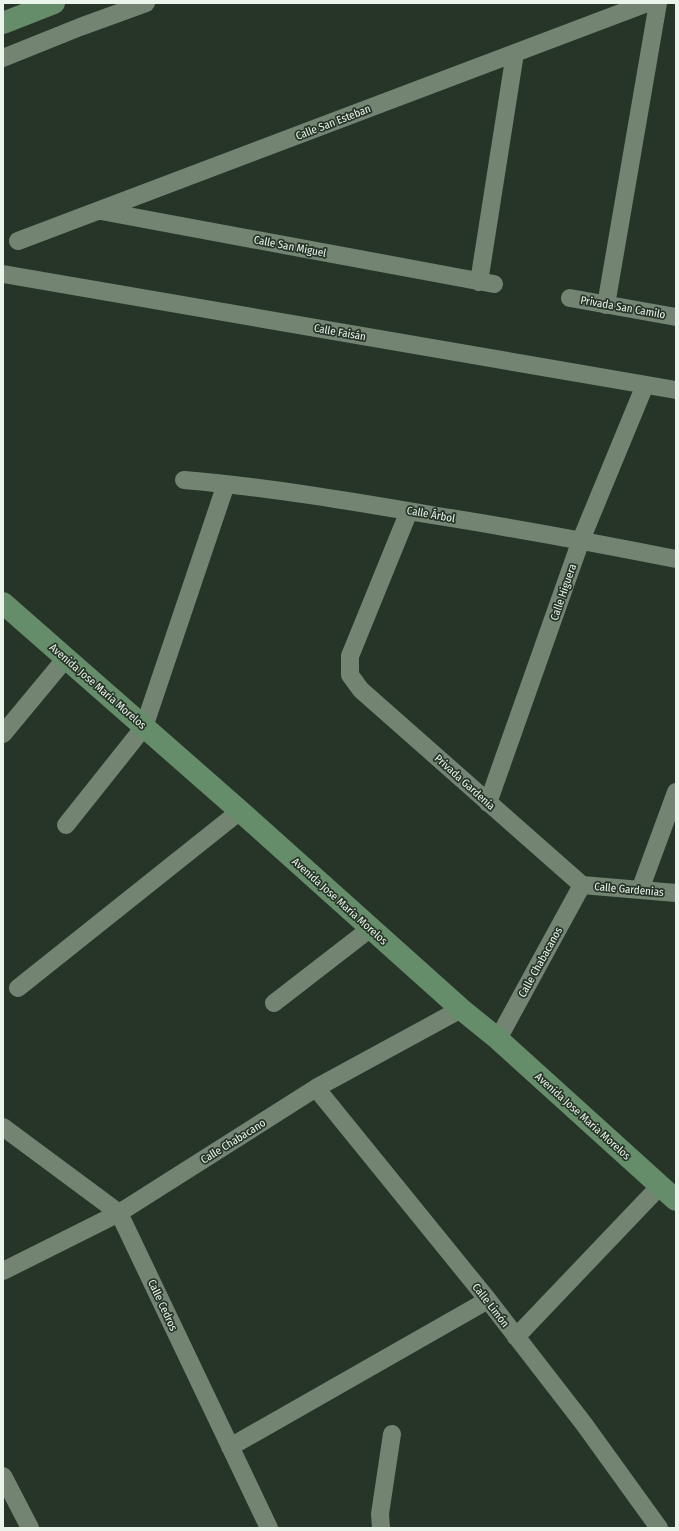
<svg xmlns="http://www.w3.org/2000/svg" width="679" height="1531" font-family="'Fira Sans Condensed',sans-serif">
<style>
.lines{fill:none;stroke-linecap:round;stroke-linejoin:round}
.street{stroke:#738473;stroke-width:18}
.secondary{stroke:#658d69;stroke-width:22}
.labels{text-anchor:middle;stroke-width:3.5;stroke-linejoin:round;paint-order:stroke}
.street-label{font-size:11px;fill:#ebf4eb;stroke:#263527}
</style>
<rect width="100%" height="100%" fill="#263527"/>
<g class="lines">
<!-- street -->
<path class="street" d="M 3,58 L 80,27 L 146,3
M 101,211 L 494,284
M 18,241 L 647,3
M 3,274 L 676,390
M 479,282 L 515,53
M 570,298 L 676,317
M 606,305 L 658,3
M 184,480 C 267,487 350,501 432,515 C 514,528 595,543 676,559
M 409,511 L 350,656 L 350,675 L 361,690 L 582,885
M 3,734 L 66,658
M 488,803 L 581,540 L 645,385
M 66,825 L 144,727 L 226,484
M 582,885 L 676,893
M 640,890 L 676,792
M 18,988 L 240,811
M 274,1003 L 371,928
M 498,1039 L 582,885
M 316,1088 L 488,1300 L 584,1424 L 659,1528
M 3,1127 L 119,1213 L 269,1528
M 3,1271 L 119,1213 L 316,1088 L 461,1009
M 516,1337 L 660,1186
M 230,1447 L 488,1300
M 3,1476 L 30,1528
M 381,1528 L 380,1514 L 392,1434"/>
<!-- secondary -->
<path class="secondary" d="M 3,23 L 54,3
M 3,603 L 240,811 L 461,1009 L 498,1039 L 676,1200"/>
</g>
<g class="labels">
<!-- street labels -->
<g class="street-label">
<text transform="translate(333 122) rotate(-21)" y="4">Calle San Esteban</text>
<text transform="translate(290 246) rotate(11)" y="4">Calle San Miguel</text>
<text transform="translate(623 307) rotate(10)" y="4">Privada San Camilo</text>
<text transform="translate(340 332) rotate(10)" y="4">Calle Faisán</text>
<text transform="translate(431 514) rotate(10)" y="4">Calle Árbol</text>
<text transform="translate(563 592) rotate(-71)" y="4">Calle Higuera</text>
<text transform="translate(98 686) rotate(41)" y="4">Avenida Jose Maria Morelos</text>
<text transform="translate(465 782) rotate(42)" y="4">Privada Gardenia</text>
<text transform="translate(629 889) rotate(5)" y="4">Calle Gardenias</text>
<text transform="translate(340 901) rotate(42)" y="4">Avenida Jose Maria Morelos</text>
<text transform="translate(540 962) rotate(-61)" y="4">Calle Chabacanos</text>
<text transform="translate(583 1116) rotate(42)" y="4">Avenida Jose Maria Morelos</text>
<text transform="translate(233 1141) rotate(-32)" y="4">Calle Chabacano</text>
<text transform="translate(163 1305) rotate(65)" y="4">Calle Cedros</text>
<text transform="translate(491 1305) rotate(52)" y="4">Calle Limón</text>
</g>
</g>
<!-- border -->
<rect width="679" height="1531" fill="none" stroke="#ebf4eb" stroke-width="8"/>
</svg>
